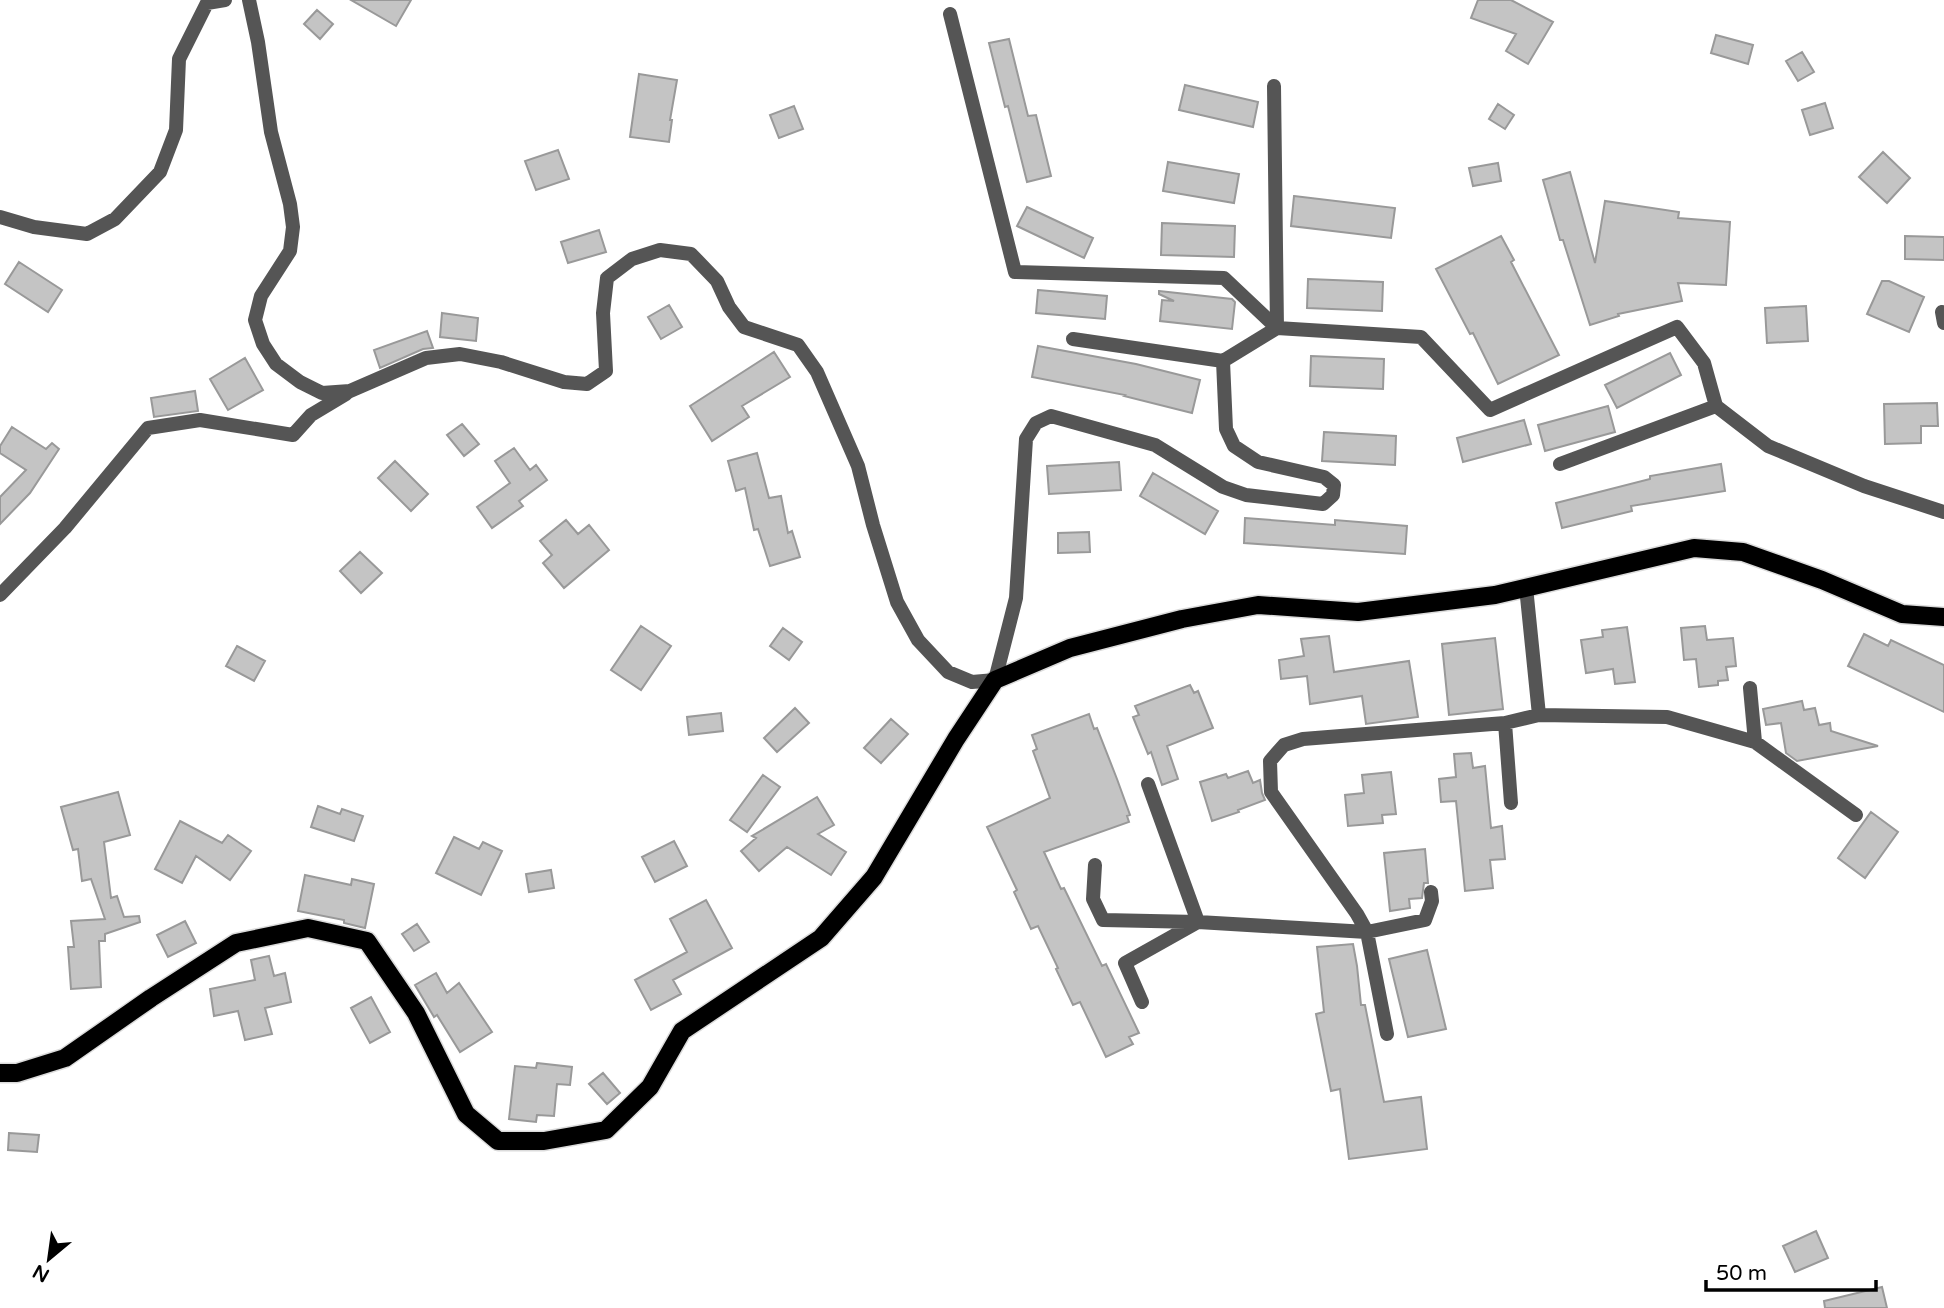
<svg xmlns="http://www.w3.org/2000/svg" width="1944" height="1308" font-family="'Varela Round',sans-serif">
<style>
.building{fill:#c4c4c4;stroke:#999;stroke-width:2}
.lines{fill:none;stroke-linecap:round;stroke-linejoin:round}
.primary-casing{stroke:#dbdbdb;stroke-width:21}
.street{stroke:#555;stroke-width:14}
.primary{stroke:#000;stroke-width:18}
</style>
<rect width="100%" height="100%" fill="#fff"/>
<!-- building -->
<path class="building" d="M 351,0 L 411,0 L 396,26 Z
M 1478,0 L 1511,0 L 1553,22 L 1528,64 L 1506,51 L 1516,34 L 1471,18 Z
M 317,10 L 333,24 L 320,39 L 304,24 Z
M 1716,35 L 1753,45 L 1748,64 L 1711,53 Z
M 1009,39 L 1028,116 L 1036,115 L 1051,176 L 1027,182 L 1008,106 L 1005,107 L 989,43 Z
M 1802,52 L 1814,72 L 1798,81 L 1786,61 Z
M 639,74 L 677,80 L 670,120 L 672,120 L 669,142 L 630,137 Z
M 1185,85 L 1258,102 L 1253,127 L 1179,110 Z
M 1825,103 L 1833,128 L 1810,135 L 1802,110 Z
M 1498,104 L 1514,115 L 1505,129 L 1489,119 Z
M 794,106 L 803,129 L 779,138 L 770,115 Z
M 558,150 L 569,179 L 536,190 L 525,161 Z
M 1883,152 L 1910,178 L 1887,203 L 1859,177 Z
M 1168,162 L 1239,174 L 1234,203 L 1163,191 Z
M 1498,163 L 1501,181 L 1473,186 L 1469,168 Z
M 1570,172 L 1595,263 L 1605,201 L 1679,212 L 1678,218 L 1730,222 L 1726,285 L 1678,283 L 1682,301 L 1618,314 L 1619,316 L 1590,325 L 1563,240 L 1560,240 L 1543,180 Z
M 1294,196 L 1395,208 L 1391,238 L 1291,226 Z
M 1027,207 L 1093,238 L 1084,258 L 1017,226 Z
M 1162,223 L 1235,226 L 1234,257 L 1161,255 Z
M 599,230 L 606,252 L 568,263 L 561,242 Z
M 1501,236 L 1514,260 L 1511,262 L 1559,355 L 1498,384 L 1473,333 L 1470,334 L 1436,269 Z
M 1905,236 L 1944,237 L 1944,260 L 1905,259 Z
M 19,262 L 62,290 L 48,312 L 5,284 Z
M 1308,279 L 1383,282 L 1382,311 L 1307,308 Z
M 1882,281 L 1889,281 L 1924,297 L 1909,332 L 1867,314 Z
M 1038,290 L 1107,296 L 1105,319 L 1036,313 Z
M 1159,291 L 1232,299 L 1235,302 L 1232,329 L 1160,321 L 1162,300 L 1174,301 L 1159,294 Z
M 669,305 L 682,327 L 661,339 L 648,317 Z
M 1806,306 L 1808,341 L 1767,343 L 1765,308 Z
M 442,313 L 478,318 L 476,341 L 440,337 Z
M 427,331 L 433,348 L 423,349 L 380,368 L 374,350 Z
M 1038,346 L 1136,364 L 1200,380 L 1192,413 L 1124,396 L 1125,395 L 1032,377 Z
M 774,352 L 790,377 L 742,406 L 749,417 L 712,441 L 690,406 Z
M 1670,353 L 1681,375 L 1617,408 L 1605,385 Z
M 1311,356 L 1384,359 L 1383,389 L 1310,386 Z
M 245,358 L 263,390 L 228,410 L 210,379 Z
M 195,391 L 198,411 L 154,417 L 151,398 Z
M 1937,403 L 1938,426 L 1921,426 L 1921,443 L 1885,444 L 1884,404 Z
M 1608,406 L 1615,432 L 1545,451 L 1538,425 Z
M 1524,420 L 1531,444 L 1463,462 L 1457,438 Z
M 462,424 L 479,444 L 464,456 L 447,435 Z
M 12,427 L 46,449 L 52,443 L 59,449 L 30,493 L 0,524 L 0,497 L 26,470 L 0,453 L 0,446 Z
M 1324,432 L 1396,436 L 1395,465 L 1322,461 Z
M 514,448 L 530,470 L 536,465 L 547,480 L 519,501 L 523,506 L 492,528 L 477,507 L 510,483 L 495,461 Z
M 757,453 L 769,498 L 781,496 L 788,533 L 792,531 L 800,557 L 770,566 L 758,529 L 754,530 L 745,488 L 736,491 L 728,461 Z
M 395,461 L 428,494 L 411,511 L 378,478 Z
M 1119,462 L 1121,490 L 1049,494 L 1047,466 Z
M 1721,464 L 1725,491 L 1631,506 L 1632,511 L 1562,528 L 1556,503 L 1650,479 L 1650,476 Z
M 1153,473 L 1218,511 L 1205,534 L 1140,496 Z
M 1245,518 L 1335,525 L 1335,520 L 1407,526 L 1405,554 L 1244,543 Z
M 566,520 L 578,534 L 589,525 L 609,550 L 564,588 L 543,563 L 552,555 L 540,541 Z
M 1089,532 L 1090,552 L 1058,553 L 1058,533 Z
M 360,552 L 382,573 L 361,593 L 340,571 Z
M 641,626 L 671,646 L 641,690 L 611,670 Z
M 1705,626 L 1707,640 L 1733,638 L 1736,666 L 1726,667 L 1728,680 L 1718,681 L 1718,685 L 1699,687 L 1696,659 L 1684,660 L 1681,628 Z
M 1627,627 L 1635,682 L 1615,684 L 1613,669 L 1586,673 L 1581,640 L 1603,637 L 1602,630 Z
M 783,628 L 802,642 L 789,660 L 770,646 Z
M 1864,634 L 1888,646 L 1891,640 L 1944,665 L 1944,712 L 1848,666 Z
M 1329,636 L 1334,672 L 1409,661 L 1418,717 L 1366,724 L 1362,696 L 1310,704 L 1307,676 L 1281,679 L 1279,660 L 1304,656 L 1301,639 Z
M 1495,638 L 1503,709 L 1449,715 L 1442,644 Z
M 237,646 L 265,661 L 254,681 L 226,666 Z
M 1190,685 L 1194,693 L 1198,691 L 1213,728 L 1167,746 L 1178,779 L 1162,785 L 1151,752 L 1148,754 L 1133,717 L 1139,715 L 1135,706 Z
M 1802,701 L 1804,710 L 1815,708 L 1819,725 L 1830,723 L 1831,731 L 1878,746 L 1797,761 L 1786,753 L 1781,723 L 1766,725 L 1763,709 Z
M 795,708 L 809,723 L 777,752 L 764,738 Z
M 721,713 L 723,731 L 689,735 L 687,717 Z
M 1089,714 L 1094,729 L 1097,728 L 1117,779 L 1130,815 L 1127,816 L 1129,822 L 1044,852 L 1061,889 L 1064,888 L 1102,966 L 1106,964 L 1139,1033 L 1129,1037 L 1133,1044 L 1106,1057 L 1080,1002 L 1073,1005 L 1056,969 L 1058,968 L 1038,926 L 1031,929 L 1014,892 L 1017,890 L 987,827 L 1050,798 L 1033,751 L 1037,749 L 1032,735 Z
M 891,719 L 908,734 L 881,763 L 864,748 Z
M 1471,753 L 1473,768 L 1485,766 L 1491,828 L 1502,826 L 1505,859 L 1490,860 L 1493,888 L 1465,891 L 1456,801 L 1441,802 L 1439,779 L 1456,777 L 1454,754 Z
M 1248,771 L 1253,783 L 1260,780 L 1262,793 L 1265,800 L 1238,810 L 1239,812 L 1212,821 L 1200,782 L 1226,774 L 1228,778 Z
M 1391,772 L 1396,814 L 1382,815 L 1383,823 L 1348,826 L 1345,795 L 1364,793 L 1362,775 Z
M 763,775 L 780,787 L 747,832 L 730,820 Z
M 118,792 L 130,835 L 104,842 L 111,898 L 117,896 L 124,917 L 139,916 L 140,922 L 105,934 L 105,941 L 99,941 L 101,987 L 71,989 L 68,947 L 74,947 L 71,921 L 105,919 L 91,879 L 82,881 L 78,849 L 73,850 L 61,807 Z
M 817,797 L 834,825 L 818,834 L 846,852 L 831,875 L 787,847 L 759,871 L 741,851 L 756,838 L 752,836 Z
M 318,806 L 340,814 L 342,809 L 363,816 L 354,841 L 311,827 Z
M 1871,812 L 1898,832 L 1865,878 L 1838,858 Z
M 180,821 L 222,843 L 228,835 L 251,851 L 230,880 L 196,856 L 182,883 L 155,869 Z
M 454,837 L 479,849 L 483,842 L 502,851 L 481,895 L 436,873 Z
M 674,841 L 687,866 L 655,882 L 642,857 Z
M 1425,849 L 1428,883 L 1424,883 L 1422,898 L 1409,899 L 1410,908 L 1390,911 L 1384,853 Z
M 551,870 L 554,888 L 529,892 L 526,874 Z
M 305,875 L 351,885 L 352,879 L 374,884 L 365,928 L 344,923 L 344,920 L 298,911 Z
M 706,900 L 732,948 L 673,980 L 681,994 L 651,1010 L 635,980 L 687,952 L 670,919 Z
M 185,921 L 196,943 L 168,957 L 157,935 Z
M 417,924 L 429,942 L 414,951 L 402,934 Z
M 1353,944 L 1357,966 L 1361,1005 L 1365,1005 L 1384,1102 L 1421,1097 L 1427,1149 L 1349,1159 L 1340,1089 L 1331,1091 L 1316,1014 L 1324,1012 L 1317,947 Z
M 1427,950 L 1446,1029 L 1408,1037 L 1389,959 Z
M 269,956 L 274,976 L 285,973 L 291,1002 L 265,1008 L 272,1034 L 245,1040 L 238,1011 L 214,1016 L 210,989 L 255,980 L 251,960 Z
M 436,973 L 447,993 L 459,983 L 492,1032 L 460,1052 L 437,1015 L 434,1017 L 415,985 Z
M 371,997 L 390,1032 L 370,1043 L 351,1008 Z
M 537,1063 L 572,1067 L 570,1085 L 557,1084 L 554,1116 L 537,1115 L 536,1122 L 509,1119 L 515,1066 L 536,1068 Z
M 603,1073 L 620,1093 L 607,1104 L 589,1084 Z
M 9,1133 L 39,1135 L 37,1152 L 8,1150 Z
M 1816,1231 L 1828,1258 L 1795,1272 L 1783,1246 Z
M 1882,1287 L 1887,1308 L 1825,1308 L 1824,1301 Z"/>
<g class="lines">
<defs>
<path id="primary" d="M 0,1073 L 17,1073 L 65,1058 L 151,998 L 236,943 L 308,928 L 367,941 L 416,1013 L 466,1114 L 498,1141 L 544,1141 L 606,1130 L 650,1087 L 682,1031 L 821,938 L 874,877 L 956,739 L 995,680 L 1070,648 L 1182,619 L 1258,605 L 1358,612 L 1495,595 L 1694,548 L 1743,552 L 1822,580 L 1902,614 L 1944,617"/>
</defs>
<!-- primary casing -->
<use href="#primary" class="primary-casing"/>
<!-- street -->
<path class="street" d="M 249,0 L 258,42 L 271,132 L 290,204 L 293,227 L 290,251 L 261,296 L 255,320 L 263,344 L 276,364 L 300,382 L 322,393 L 350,391 L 426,358 L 460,354 L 501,362 L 564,382 L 587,384 L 606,371 L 603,313 L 607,278 L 632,259 L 660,250 L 691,254 L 717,281 L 729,307 L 744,327 L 798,345 L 817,372 L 858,466 L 873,525 L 897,602 L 918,640 L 948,672 L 972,682 L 995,680 L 1016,598 L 1026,439 L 1036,423 L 1051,416 L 1155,445 L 1223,487 L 1246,495 L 1323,504 L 1333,495 L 1334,485 L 1324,477 L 1258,462 L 1234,446 L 1226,429 L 1223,361
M 950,14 L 1015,272 L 1224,278 L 1277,328 L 1421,337 L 1490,410 L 1677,327 L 1704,363 L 1716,406 L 1768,446 L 1864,486 L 1944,512
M 0,217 L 34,227 L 87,234 L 115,219 L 160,172 L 176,130 L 179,59 L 207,3 L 225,0
M 1942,312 L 1944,323
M 1073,339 L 1223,361 L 1277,328 L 1274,86
M 1560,464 L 1716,406
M 0,595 L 65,528 L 148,428 L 200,420 L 293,435 L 311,415 L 346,394
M 1750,688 L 1755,742
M 1539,715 L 1667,717 L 1755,742 L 1856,815
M 1148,784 L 1198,922 L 1367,932 L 1387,1034
M 1511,803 L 1505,723 L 1539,715 L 1526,587
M 1095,865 L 1093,899 L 1103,920 L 1198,922 L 1125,963 L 1142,1002
M 1431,892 L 1432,901 L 1425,920 L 1367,932 L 1357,914 L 1271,792 L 1270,761 L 1284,745 L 1303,739 L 1505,723"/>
<!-- primary -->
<use href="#primary" class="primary"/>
</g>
<!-- north arrow -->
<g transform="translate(49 1259) rotate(209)" stroke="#ffffff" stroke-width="5" paint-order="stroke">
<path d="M0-5L12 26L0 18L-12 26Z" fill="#000000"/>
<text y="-10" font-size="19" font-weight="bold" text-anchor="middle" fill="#000000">N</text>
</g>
<!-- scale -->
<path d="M1706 1280v10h170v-10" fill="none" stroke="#000000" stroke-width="3.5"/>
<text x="1716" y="1280" font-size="21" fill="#000000" stroke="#ffffff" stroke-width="5" paint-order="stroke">50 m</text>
</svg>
